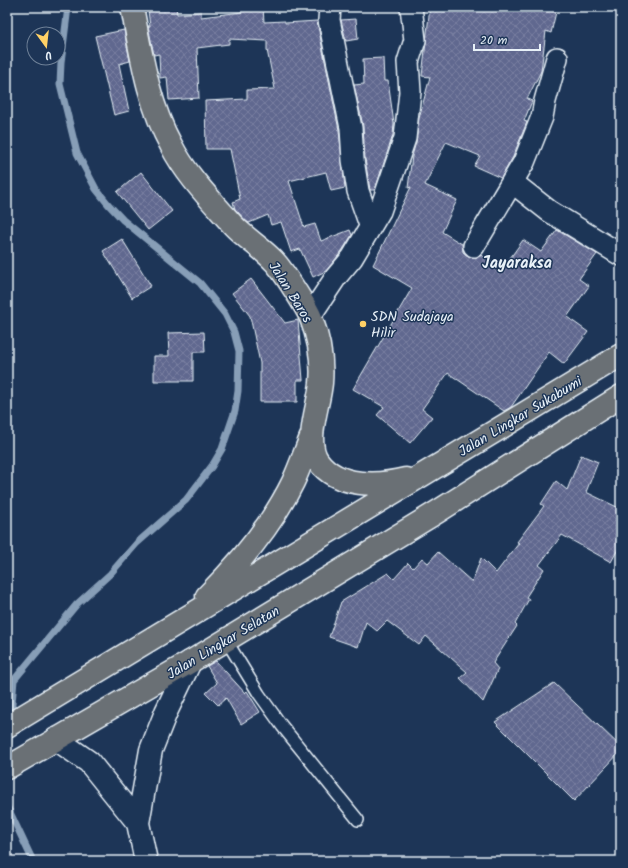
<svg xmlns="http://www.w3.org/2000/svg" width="628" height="868" font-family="Kalam,sans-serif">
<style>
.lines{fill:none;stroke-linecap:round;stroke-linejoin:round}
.stream{stroke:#879eb7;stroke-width:7}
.building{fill:url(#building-cross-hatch);stroke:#e8f1f8}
.service-casing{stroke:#e8f1f8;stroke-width:14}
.minor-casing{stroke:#e8f1f8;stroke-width:24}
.secondary-casing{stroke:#e8f1f8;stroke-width:25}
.primary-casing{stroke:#e8f1f8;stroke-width:25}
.service{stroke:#1d3557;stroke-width:11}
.minor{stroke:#1d3557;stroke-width:21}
.secondary{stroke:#1d3557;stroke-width:22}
.primary{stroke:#6b7074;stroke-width:22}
.poi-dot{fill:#ffd166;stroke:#1d3557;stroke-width:1.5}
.labels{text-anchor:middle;stroke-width:3;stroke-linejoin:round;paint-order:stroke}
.street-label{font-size:14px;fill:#e8f1f8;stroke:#1d3557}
.poi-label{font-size:14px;fill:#e8f1f8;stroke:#1d3557;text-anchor:start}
.quarter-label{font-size:16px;font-weight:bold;fill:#e8f1f8;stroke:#1d3557}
</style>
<defs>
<pattern id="building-cross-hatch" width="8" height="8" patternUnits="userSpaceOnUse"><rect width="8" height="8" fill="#61688f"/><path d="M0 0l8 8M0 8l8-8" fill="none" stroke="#787ea0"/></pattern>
</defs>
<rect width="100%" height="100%" fill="#1d3557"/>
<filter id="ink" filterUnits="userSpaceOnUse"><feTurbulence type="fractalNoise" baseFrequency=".025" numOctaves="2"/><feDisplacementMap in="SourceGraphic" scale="8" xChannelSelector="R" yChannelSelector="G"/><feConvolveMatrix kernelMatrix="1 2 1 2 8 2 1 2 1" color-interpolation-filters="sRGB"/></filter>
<g filter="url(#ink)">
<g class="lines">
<!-- stream -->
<path class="stream" d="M 7,763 L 14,680 L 77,604 L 110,574 L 137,543 L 186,500 L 212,466 L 222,449 L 235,411 L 238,391 L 239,351 L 234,332 L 225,314 L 200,283 L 123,220 L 108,204 L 96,189 L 77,153 L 60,84 L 61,63 L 68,7
M 7,806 L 33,861"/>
</g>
<!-- building -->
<path class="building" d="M 176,7 L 177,14 L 201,12 L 201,17 L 242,12 L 242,7 L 263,7 L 264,22 L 285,21 L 285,23 L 317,21 L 339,130 L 345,188 L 331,191 L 326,172 L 289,181 L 304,227 L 315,224 L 321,241 L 350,230 L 352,235 L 342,251 L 326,271 L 313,277 L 300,249 L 291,252 L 281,222 L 271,225 L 268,215 L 249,223 L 246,221 L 235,209 L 233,202 L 240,199 L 230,149 L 206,149 L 205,101 L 247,99 L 247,90 L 275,89 L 267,50 L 267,41 L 229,39 L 229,44 L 197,48 L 199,98 L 169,100 L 167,77 L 160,78 L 159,54 L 154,55 L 148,26 L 150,26 L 148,11 Z
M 430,7 L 537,7 L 556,12 L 551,33 L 546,31 L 541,71 L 527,99 L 532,101 L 524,121 L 527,122 L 513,157 L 501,178 L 474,166 L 480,156 L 446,142 L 425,185 L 457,200 L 442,232 L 462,244 L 463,252 L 468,256 L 474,258 L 481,255 L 503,268 L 523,240 L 541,252 L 557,230 L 597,254 L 579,279 L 589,286 L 567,317 L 588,332 L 564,364 L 549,352 L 511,407 L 504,411 L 448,373 L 422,409 L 432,417 L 410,443 L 377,415 L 384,407 L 353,389 L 412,288 L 373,265 L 411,187 L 408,188 L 412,156 L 416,142 L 419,118 L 430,77 L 422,76 Z
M 356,19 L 358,39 L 346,41 L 341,20 Z
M 124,30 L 130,61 L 119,64 L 129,111 L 114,115 L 95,36 Z
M 383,58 L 384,81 L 388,81 L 394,124 L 393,135 L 375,190 L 370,190 L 365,159 L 363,126 L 354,85 L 364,84 L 363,59 Z
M 141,172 L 172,211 L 148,230 L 117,192 Z
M 122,239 L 151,286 L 132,298 L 103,251 Z
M 251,279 L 285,323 L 298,320 L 303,380 L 297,380 L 297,402 L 260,402 L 260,363 L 250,316 L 232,293 Z
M 204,332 L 205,352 L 193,352 L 193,381 L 154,381 L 154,356 L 169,356 L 168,333 Z
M 581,455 L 598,462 L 586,492 L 621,509 L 621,544 L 611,562 L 562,535 L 539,565 L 544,569 L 526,597 L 529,599 L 515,624 L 517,626 L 493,663 L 498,669 L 483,702 L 460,678 L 467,672 L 426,636 L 419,645 L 387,621 L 377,631 L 366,622 L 358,647 L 329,637 L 341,602 L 388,573 L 394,579 L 408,563 L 413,568 L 422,558 L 428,563 L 438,552 L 472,582 L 481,558 L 496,573 L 519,543 L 517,542 L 544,506 L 541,504 L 556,481 L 567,490 Z
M 216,661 L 245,693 L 247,691 L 260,712 L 241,724 L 226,698 L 218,705 L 206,693 L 217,683 L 207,666 Z
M 554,683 L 621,747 L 621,751 L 574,801 L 495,722 Z"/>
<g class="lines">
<defs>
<path id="service" d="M 226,640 L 259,694 L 282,726 L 358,820"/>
<path id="minor" d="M 330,7 L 329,20 L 351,128 L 353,160 L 358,191 L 370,225
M 512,182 L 549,211 L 621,255
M 474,246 L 524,162 L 542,117 L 545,101 L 557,58
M 310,316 L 336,277 L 352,258 L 380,211 L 405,138 L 410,92 L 408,62 L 415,40 L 411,7"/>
<path id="secondary" d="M 56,739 L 89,762 L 138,823
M 146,861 L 138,823 L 151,750 L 166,712 L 190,662"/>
<path id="primary" d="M 132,7 C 141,53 148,103 171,145 C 186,175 211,200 233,225 C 245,238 262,248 274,261 C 282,269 307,308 311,318 C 319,339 323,361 321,383 C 319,406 304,441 318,461 C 338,488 378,486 406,479
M 207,596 C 241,562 272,525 293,482 C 300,467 305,452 311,437
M 7,726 L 621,355
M 7,768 L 190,662 L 437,512 L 621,396"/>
</defs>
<!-- service casing -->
<use href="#service" class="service-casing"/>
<!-- minor casing -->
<use href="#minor" class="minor-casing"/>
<!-- secondary casing -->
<use href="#secondary" class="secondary-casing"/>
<!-- primary casing -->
<use href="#primary" class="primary-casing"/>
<!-- service -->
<use href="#service" class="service"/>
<!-- minor -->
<use href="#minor" class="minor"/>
<!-- secondary -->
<use href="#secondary" class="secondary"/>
<!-- primary -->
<use href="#primary" class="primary"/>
</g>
</g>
<!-- markers -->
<circle class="poi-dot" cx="363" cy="324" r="4"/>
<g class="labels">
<!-- street labels -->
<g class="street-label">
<text transform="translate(291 292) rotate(58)" y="5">Jalan Baros</text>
<text transform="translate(520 416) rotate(-31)" y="5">Jalan Lingkar Sukabumi</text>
<text transform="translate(223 642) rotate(-31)" y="5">Jalan Lingkar Selatan</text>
</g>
<!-- poi labels -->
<g class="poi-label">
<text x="371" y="321">SDN Sudajaya<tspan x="371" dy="16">Hilir</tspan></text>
</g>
<!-- quarter labels -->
<g class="quarter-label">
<text x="517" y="268">Jayaraksa</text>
</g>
</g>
<!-- margin -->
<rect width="628" height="868" fill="none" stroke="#1d3557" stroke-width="24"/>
<rect x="12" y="12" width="604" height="844" fill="none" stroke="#e8f1f8" stroke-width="1.5" filter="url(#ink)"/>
<!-- north arrow -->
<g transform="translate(46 46) rotate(165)"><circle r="19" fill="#1d3557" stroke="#6e8097"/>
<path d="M0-3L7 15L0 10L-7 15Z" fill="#ffd166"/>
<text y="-6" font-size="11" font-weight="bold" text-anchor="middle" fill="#e8f1f8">U</text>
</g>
<!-- scale -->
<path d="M474 44v6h66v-6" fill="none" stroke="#e8f1f8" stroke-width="2"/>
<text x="480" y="44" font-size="12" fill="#e8f1f8" stroke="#1d3557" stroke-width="3" paint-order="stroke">20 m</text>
</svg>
